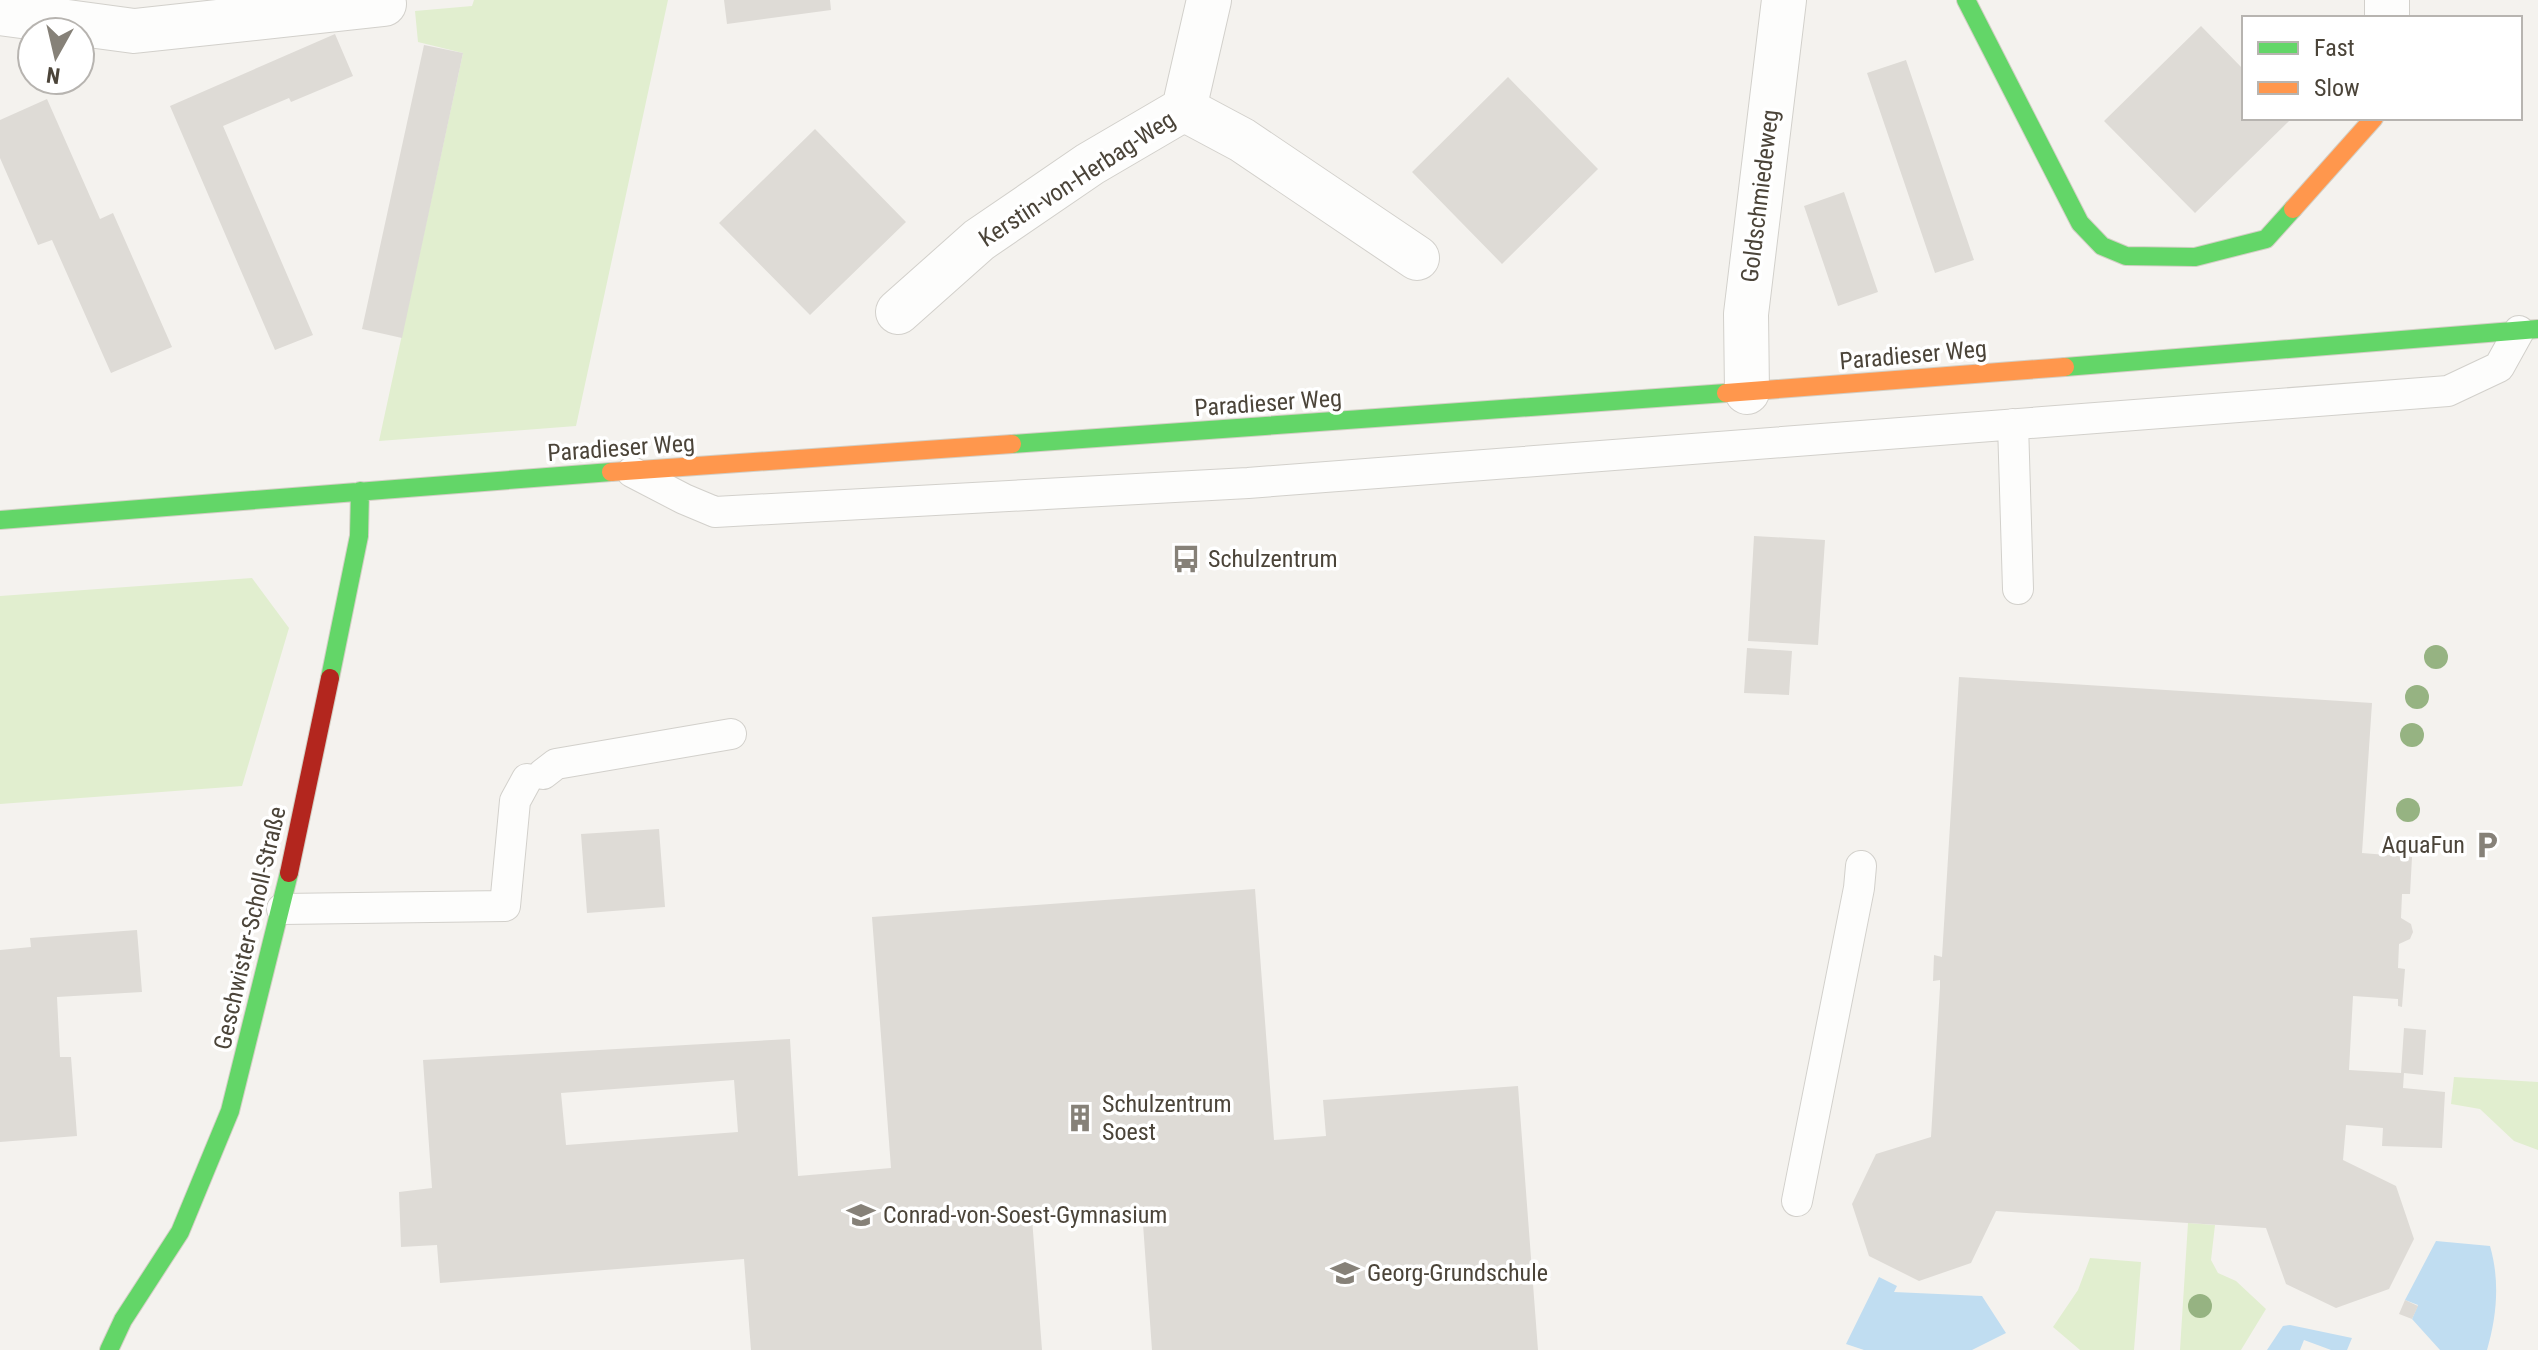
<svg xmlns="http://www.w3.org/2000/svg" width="2538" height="1350" font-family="'Roboto Condensed',sans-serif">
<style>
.green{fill:#e1eecf}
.water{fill:#c0ddf1}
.building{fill:#dedbd6;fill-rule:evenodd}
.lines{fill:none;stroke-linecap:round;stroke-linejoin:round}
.lane-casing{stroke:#d2d0cb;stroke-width:32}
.street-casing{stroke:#d2d0cb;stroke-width:46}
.fast-casing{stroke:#d3cfc5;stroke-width:20}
.slow-casing{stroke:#d3cfc5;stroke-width:20}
.jam-casing{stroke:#d3cfc5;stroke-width:20}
.lane{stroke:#fdfdfc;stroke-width:30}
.street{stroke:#fdfdfc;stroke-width:44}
.fast{stroke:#63d668;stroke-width:18}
.slow{stroke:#ff974d;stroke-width:18}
.jam{stroke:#b3261e;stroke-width:18}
.tree{fill:#96b382}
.labels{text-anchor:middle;stroke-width:7;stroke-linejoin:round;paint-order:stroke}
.street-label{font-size:24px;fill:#4b4439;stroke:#fff}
.poi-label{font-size:24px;fill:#4b4439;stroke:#fff;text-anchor:start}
</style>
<rect width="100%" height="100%" fill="#f4f2ee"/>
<!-- green -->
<path class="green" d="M 474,0 L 668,0 L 576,426 L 379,441 L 463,53 L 418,42 L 415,11 L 472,6 Z
M 252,578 L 289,628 L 242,786 L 0,804 L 0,596 Z
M 2454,1077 L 2538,1082 L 2538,1150 L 2514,1141 L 2480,1109 L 2451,1104 Z
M 2188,1223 L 2215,1225 L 2211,1260 L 2218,1273 L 2236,1281 L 2266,1309 L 2241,1350 L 2180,1350 Z
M 2090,1258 L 2141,1262 L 2134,1350 L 2080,1350 L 2053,1327 L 2078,1290 Z"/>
<!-- water -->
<path class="water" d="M 2436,1241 L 2490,1246 C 2500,1280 2497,1316 2487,1350 L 2440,1350 L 2412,1319 L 2418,1305 L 2405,1300 Z
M 1879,1277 L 1897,1286 L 1894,1292 L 1982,1296 L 2006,1333 L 1972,1350 L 1864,1350 L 1846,1344 Z
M 2290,1325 L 2352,1338 L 2347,1350 L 2331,1350 L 2304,1340 L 2300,1350 L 2267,1350 L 2283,1326 Z"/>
<!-- building -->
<path class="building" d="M 724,0 L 830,0 L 831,10 L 727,24 Z
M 2201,26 L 2244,70 L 2244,118 L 2292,118 L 2195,213 L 2104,121 Z
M 335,34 L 353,76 L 291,102 L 289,98 L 223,126 L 313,335 L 275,350 L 170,106 Z
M 424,45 L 463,53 L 402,338 L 362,329 Z
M 1906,60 L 1974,260 L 1935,273 L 1867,73 Z
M 1508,77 L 1598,169 L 1502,264 L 1412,172 Z
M 47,99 L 100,219 L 113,213 L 172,347 L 111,373 L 52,240 L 38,245 L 0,158 L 0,120 Z
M 815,129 L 906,222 L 810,315 L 719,223 Z
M 1844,192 L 1878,292 L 1838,306 L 1804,206 Z
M 1754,536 L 1825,540 L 1818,645 L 1748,641 Z
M 1747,648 L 1792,651 L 1789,695 L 1744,693 Z
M 1959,677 L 2372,703 L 2362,853 L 2412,857 L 2410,894 L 2402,894 L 2401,918 L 2411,924 L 2413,932 L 2410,939 L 2399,944 L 2398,968 L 2405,969 L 2402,1007 L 2398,1006 L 2398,999 L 2353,996 L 2349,1070 L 2401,1073 L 2404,1028 L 2426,1030 L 2423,1075 L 2404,1073 L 2403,1088 L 2445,1092 L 2442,1148 L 2382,1146 L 2383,1128 L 2346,1125 L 2343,1160 L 2396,1186 L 2414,1239 L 2389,1289 L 2336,1308 L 2286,1284 L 2266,1228 L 2188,1223 L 1996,1211 L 1971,1263 L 1919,1281 L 1869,1256 L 1852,1204 L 1876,1154 L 1931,1137 L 1940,987 L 1940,980 L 1933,981 L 1934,955 L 1942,957 Z
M 659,829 L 665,907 L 587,913 L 581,834 Z
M 1255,889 L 1274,1140 L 1326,1136 L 1323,1100 L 1518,1086 L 1538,1350 L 1152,1350 L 1142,1210 L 1032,1218 L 1042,1350 L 751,1350 L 744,1259 L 440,1283 L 437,1245 L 401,1247 L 399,1192 L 432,1188 L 423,1060 L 790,1039 L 798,1176 L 891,1168 L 872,917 ZM 734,1080 L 738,1132 L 566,1145 L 561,1093 Z
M 137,930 L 142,992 L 57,997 L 60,1057 L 71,1057 L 77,1136 L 0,1142 L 0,950 L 31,947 L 30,938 Z
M 2405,1300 L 2418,1306 L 2412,1319 L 2399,1314 Z"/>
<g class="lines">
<defs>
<path id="lane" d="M 2013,424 L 2018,589
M 632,472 L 684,499 L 715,512 L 1248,483 L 2448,391 L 2499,367 L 2519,331
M 543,774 L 556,764 L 731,734
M 282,909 L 505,906 L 515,801 L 527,779
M 1797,1201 L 1859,888 L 1861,866"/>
<path id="street" d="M 2387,0 L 2387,18
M 0,13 L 134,31 L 384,4
M 1184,109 L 1242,140 L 1417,258
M 898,312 L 979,240 L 1090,164 L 1184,109 L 1209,0
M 1747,392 L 1746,314 L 1784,0"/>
<path id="fast" d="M 1966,0 L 2080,223 L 2102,246 L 2126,256 L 2195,257 L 2266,239 L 2293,209
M 2065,367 L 2538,329
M 1012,444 L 1726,393
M 0,520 L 611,472
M 330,678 L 359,536 L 360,491
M 109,1350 L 123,1320 L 180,1232 L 230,1111 L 289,873"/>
<path id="slow" d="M 2293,209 L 2374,118
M 1726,393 L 2065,367
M 611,472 L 1012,444"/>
<path id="jam" d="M 289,873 L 330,678"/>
</defs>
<!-- lane casing -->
<use href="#lane" class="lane-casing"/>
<!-- street casing -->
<use href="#street" class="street-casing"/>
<!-- fast casing -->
<use href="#fast" class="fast-casing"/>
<!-- slow casing -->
<use href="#slow" class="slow-casing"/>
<!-- jam casing -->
<use href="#jam" class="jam-casing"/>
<!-- lane -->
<use href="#lane" class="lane"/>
<!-- street -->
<use href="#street" class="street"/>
<!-- fast -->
<use href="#fast" class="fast"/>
<!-- slow -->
<use href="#slow" class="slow"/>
<!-- jam -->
<use href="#jam" class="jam"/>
</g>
<!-- trees -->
<g class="tree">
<circle cx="2436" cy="657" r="12"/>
<circle cx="2417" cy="697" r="12"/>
<circle cx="2412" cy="735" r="12"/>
<circle cx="2408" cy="810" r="12"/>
<circle cx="2200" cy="1306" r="12"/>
</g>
<!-- icons -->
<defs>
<symbol id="bus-bare" viewBox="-9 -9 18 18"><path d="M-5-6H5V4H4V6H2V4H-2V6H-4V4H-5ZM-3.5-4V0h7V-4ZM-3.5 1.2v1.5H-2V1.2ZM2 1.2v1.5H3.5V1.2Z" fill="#868178" stroke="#fff" stroke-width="2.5" paint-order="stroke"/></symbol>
<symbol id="parking-bare" viewBox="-9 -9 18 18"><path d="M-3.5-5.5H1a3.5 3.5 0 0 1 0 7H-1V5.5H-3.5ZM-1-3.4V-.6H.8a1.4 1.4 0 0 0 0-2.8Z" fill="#868178" stroke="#fff" stroke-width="2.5" paint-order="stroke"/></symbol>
<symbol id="building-bare" viewBox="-9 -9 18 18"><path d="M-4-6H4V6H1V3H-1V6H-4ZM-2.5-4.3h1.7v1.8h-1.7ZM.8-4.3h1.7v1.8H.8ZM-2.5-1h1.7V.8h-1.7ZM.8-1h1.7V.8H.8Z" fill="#868178" stroke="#fff" stroke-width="2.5" paint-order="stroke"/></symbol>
<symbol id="school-bare" viewBox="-9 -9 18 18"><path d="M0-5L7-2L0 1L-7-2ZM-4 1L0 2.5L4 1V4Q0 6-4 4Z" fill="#868178" stroke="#fff" stroke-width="2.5" paint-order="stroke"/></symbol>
</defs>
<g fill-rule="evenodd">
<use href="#bus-bare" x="1166" y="539" width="40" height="40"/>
<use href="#parking-bare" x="2467" y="825" width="40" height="40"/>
<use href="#building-bare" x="1060" y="1098" width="40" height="40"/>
<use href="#school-bare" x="841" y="1195" width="40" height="40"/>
<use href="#school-bare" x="1325" y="1253" width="40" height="40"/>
</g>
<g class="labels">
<!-- street labels -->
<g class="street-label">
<text transform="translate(1077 179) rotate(-33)" y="8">Kerstin-von-Herbag-Weg</text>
<text transform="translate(1760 196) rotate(-83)" y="8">Goldschmiedeweg</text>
<text transform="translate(1913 355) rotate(-5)" y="8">Paradieser Weg</text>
<text transform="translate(1268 403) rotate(-4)" y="8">Paradieser Weg</text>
<text transform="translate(621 448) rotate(-4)" y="8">Paradieser Weg</text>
<text transform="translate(250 928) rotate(-77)" y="8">Geschwister-Scholl-Straße</text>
</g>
<!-- poi labels -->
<g class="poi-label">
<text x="1208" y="567">Schulzentrum</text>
<text x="2465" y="853" text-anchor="end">AquaFun</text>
<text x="1102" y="1112">Schulzentrum<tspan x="1102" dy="28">Soest</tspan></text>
<text x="883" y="1223">Conrad-von-Soest-Gymnasium</text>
<text x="1367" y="1281">Georg-Grundschule</text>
</g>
</g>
<!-- legend -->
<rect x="2242" y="16" width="280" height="104" fill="#ffffff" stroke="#b7b4b0" stroke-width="2"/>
<rect x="2258" y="42" width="40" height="12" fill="#63d668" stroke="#b7b4b0" stroke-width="2"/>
<text x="2314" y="56" font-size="24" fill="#4b4439">Fast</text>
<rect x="2258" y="82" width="40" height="12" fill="#ff974d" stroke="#b7b4b0" stroke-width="2"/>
<text x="2314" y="96" font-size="24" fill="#4b4439">Slow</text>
<!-- north arrow -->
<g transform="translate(56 56) rotate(188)"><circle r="38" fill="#ffffff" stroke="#b7b4b0" stroke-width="2"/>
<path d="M0-6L14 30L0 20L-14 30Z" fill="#868178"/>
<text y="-12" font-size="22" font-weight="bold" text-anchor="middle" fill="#4b4439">N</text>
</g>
</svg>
